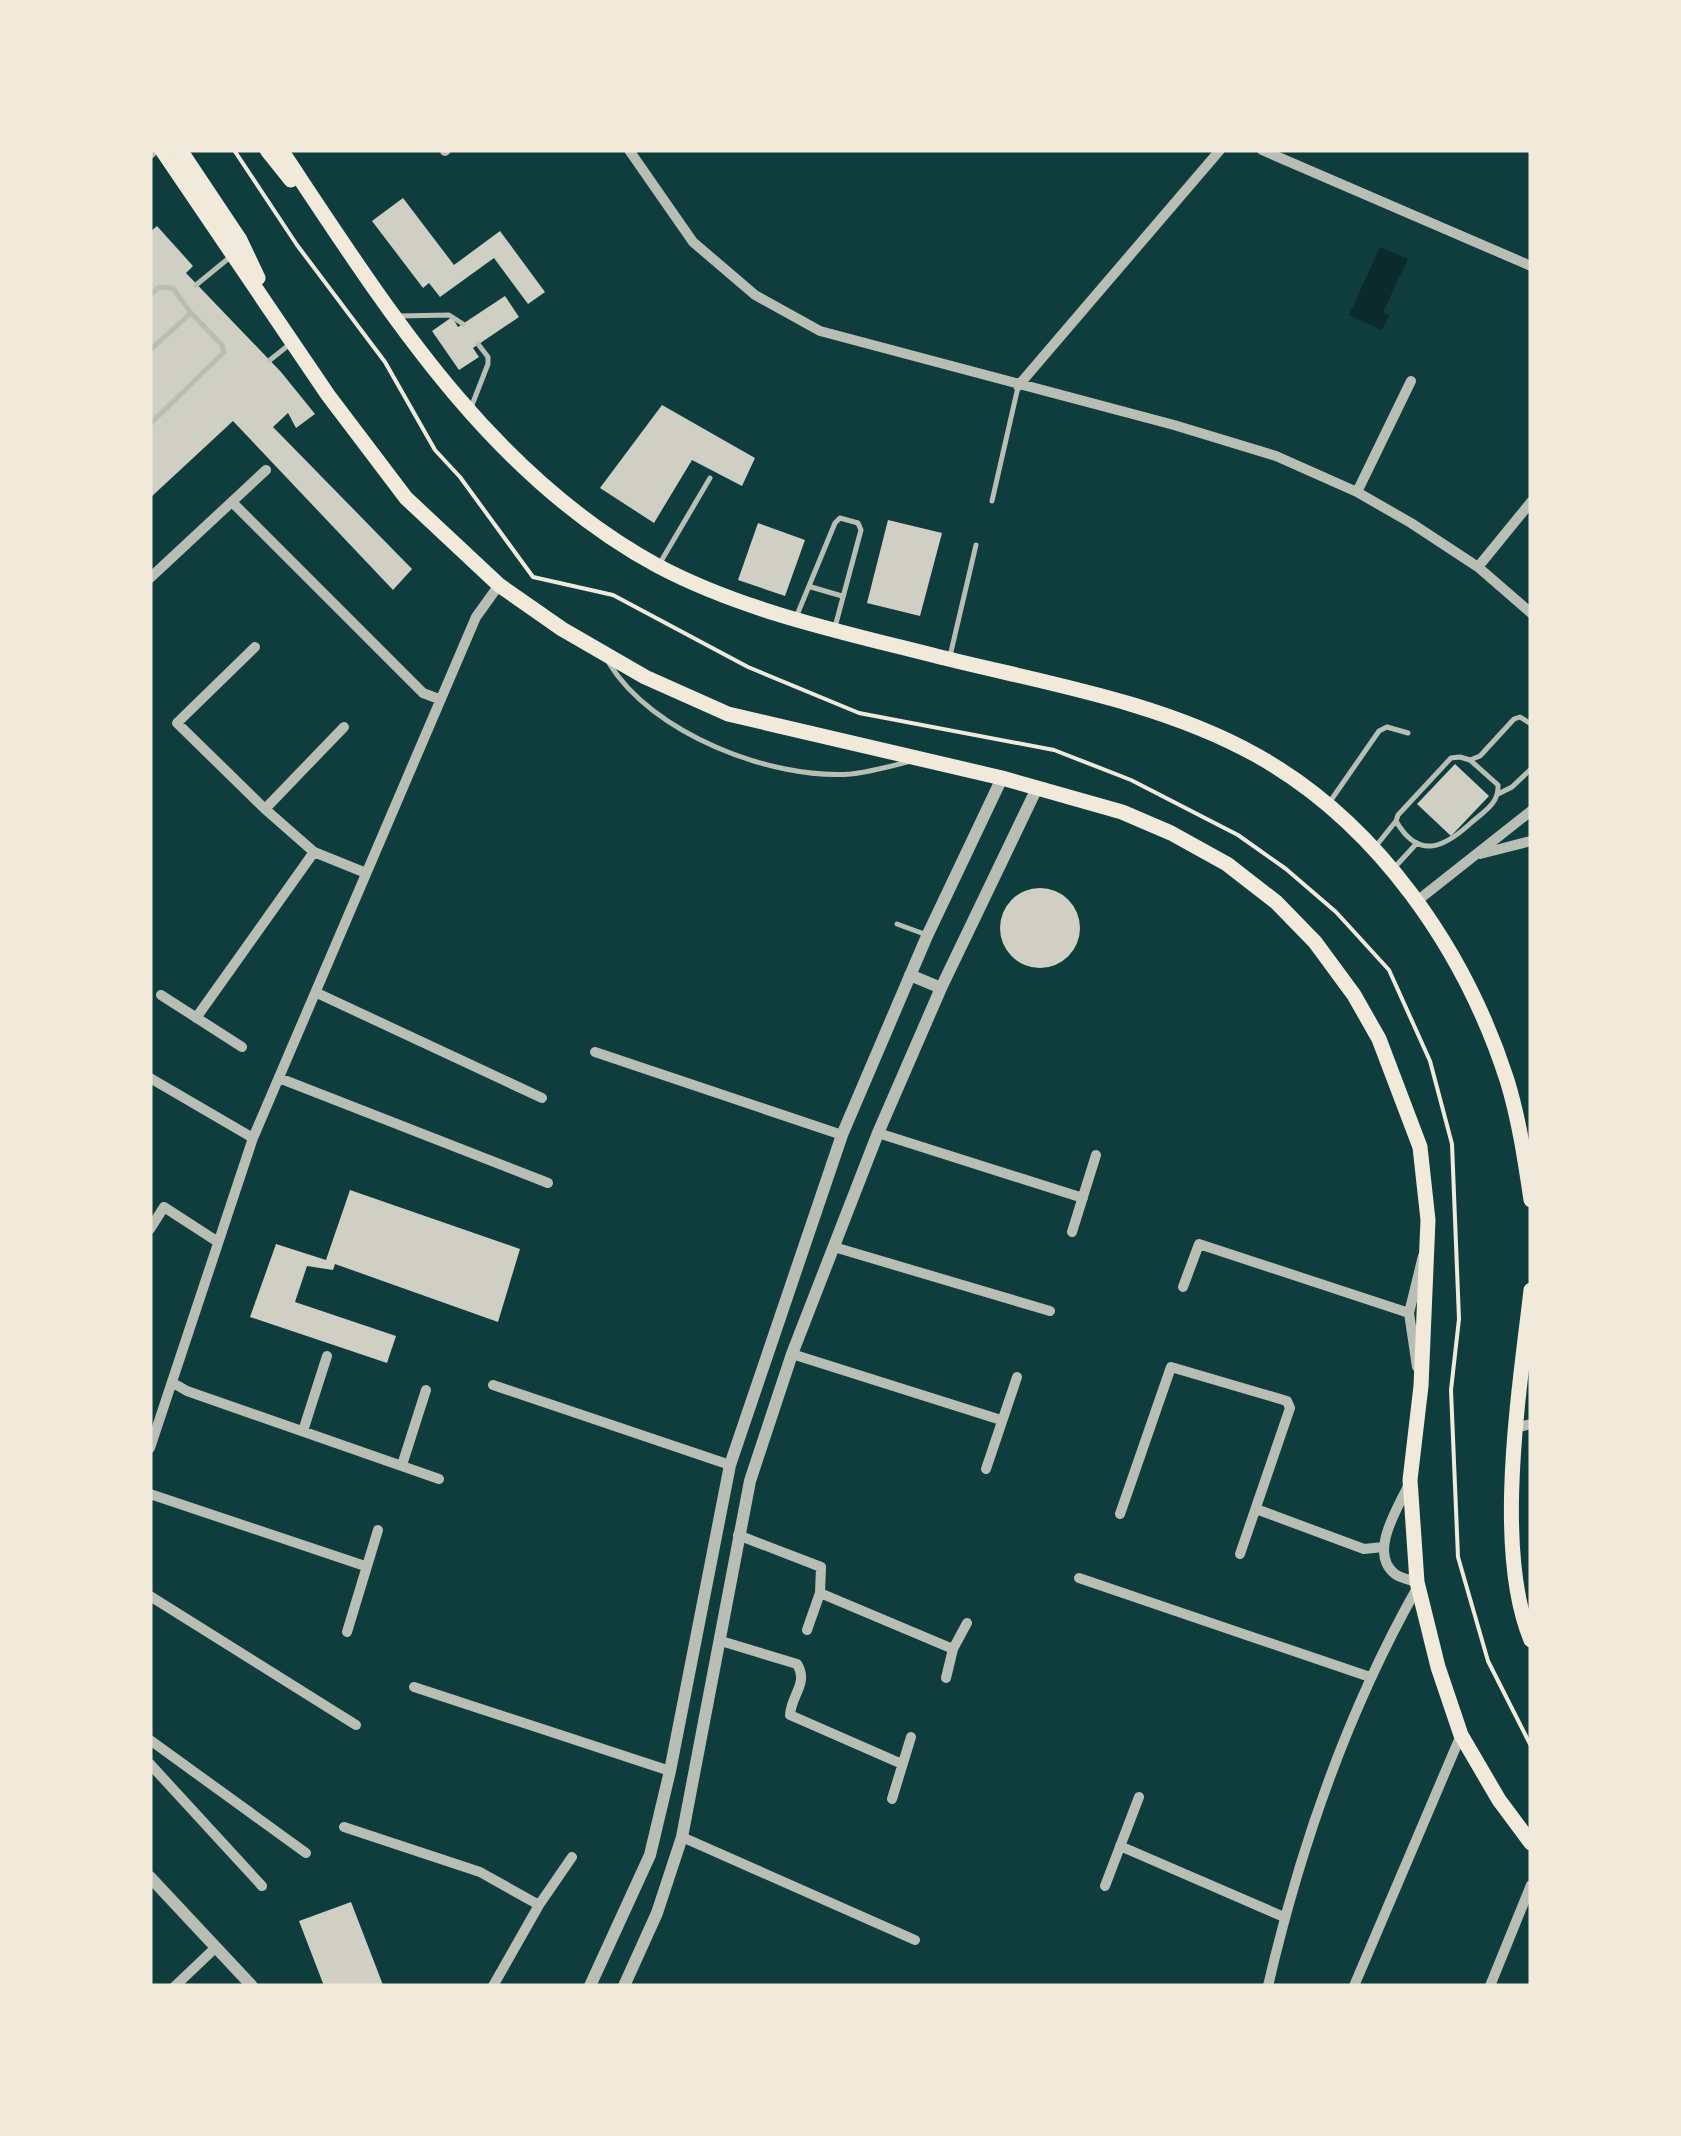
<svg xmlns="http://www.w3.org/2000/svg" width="1681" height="2136" font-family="Overpass,sans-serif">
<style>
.water{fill:#0a2a2b}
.building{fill:#cfcfc3}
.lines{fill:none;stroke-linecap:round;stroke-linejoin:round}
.path{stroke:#f1e9da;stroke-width:4}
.service{stroke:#b8beb3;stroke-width:5}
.minor{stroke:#b8beb3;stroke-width:10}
.tertiary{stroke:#b8beb3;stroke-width:12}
.primary{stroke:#f1e9da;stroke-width:15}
</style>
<rect width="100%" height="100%" fill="#0f3d3e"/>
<!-- water -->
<path class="water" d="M 1380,247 L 1408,259 L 1383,312 L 1389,315 L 1382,330 L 1349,315 Z"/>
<!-- building -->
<path class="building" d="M 403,198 L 454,265 L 500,231 L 545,292 L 528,304 L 494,258 L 440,297 L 429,283 L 423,288 L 372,221 Z
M 157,226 L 193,266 L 186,273 L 281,372 L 315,414 L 296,428 L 288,413 L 273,427 L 412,569 L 393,590 L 233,421 L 150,498 L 150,232 Z
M 505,296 L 519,317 L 473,348 L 479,357 L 459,370 L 432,331 L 452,317 L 458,327 Z
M 662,405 L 755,458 L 742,486 L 692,460 L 654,523 L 600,488 Z
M 888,520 L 942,533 L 920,616 L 867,603 Z
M 758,523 L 805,540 L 785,596 L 738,580 Z
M 1455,764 L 1489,796 L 1451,836 L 1417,804 Z
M1000 928a40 40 0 1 1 80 0a40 40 0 1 1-80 0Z
M 350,1190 L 520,1249 L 498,1322 L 335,1264 L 333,1270 L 307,1266 L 295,1302 L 396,1336 L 387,1363 L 250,1317 L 276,1244 L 326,1260 Z
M 351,1902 L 383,1985 L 381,1986 L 324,1986 L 299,1921 Z"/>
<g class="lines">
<!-- path -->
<path class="path" d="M 234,150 L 297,245 L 385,362 L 435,450 L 460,477 L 533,577 L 613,595 L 748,667 L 859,713 L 1054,750 L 1131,780 L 1238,835 L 1286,869 L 1336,912 L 1389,970 L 1430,1061 L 1452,1144 L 1459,1319 L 1451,1390 L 1458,1557 L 1488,1661 L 1531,1746"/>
<!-- service -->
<path class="service" d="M 196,285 L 229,258
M 150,295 L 159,287 L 173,288 L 191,313 L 222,345 L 224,352 L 150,424
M 399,316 L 449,315 L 463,324
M 150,350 L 191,313
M 270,360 L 290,344
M 472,405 L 488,364 L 488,357 L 478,344
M 992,501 L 1018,387
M 660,563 L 710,478
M 811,587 L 842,596
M 797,615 L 835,523 L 840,518 L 858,523 L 861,530 L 835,627
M 950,656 L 976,545
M 609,663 C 651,733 771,780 851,774 C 871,772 891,766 911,761
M 1460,757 L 1470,760 L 1498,785 C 1499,803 1485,811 1472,822 C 1445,847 1419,861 1396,821 L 1398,815 L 1451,758 Z
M 1470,760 L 1480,756 L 1514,719 L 1520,717 L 1531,724
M 1498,794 L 1512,787 L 1531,769
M 1329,803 L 1379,731 L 1387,727 L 1408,733
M 1376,846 L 1396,821
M 1395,867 L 1417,843
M 897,924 L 927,935"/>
<!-- minor -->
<path class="minor" d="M 629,150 L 693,242 L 755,295 L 820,331 L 1174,425 L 1276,456 L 1357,492 L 1411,523 L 1478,567 L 1531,613
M 1262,150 L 1531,266
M 445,151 L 446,150
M 150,154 L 154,150
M 1018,386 L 1220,150
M 1357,492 L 1411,381
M 232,502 L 423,693 L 439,699
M 1478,567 L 1531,502
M 150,578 L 266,470
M 255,647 L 177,723 L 265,809 L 314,852 L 366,873
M 265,809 L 344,727
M 1480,854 L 1531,841
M 1417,901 L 1531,811
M 317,993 L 542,1098
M 161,995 L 242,1047
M 196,1018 L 314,852
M 595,1052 L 842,1135
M 150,1078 L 253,1138
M 279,1078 L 548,1183
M 878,1133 L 1083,1198
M 150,1229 L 164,1207 L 218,1242
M 1072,1232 L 1096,1155
M 834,1247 L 1050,1311
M 1183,1287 L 1199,1244 L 1409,1313
M 792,1354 L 1001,1420
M 1417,1367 L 1409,1313 L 1423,1256
M 173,1383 L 187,1391 L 439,1479
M 493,1385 L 730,1465
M 1515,1428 L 1531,1424
M 303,1431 L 327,1356
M 150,1448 L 253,1138 L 476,617 L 499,585
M 402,1465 L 426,1390
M 986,1469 L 1017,1377
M 1408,1486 C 1398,1508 1368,1553 1395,1574 C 1400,1578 1410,1580 1417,1582
M 150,1494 L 365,1566
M 1256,1509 L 1364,1549 L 1383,1547
M 1120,1514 L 1171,1367 L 1287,1401 L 1290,1408 L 1240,1554
M 738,1535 L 821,1567 L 820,1593 L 807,1630
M 1079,1578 L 1370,1677
M 820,1593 L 953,1649
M 150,1596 L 356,1725
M 347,1632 L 378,1530
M 721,1641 L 797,1664 C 809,1683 791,1695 790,1715 L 902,1764
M 946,1678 L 953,1649 L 967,1623
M 414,1687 L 670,1771
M 150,1740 L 306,1853
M 150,1764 L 262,1886
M 892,1799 L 911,1737
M 344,1827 L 480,1872 L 539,1905
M 682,1837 L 915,1940
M 1120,1846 L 1284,1917
M 1105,1886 L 1139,1797
M 175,1986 L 215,1948
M 493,1986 L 539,1905 L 572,1857
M 1268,1986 C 1300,1848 1347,1712 1417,1588
M 1354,1986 L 1461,1735
M 1490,1986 L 1531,1885"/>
<!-- tertiary -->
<path class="tertiary" d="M 910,975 L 941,988
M 150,1877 L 252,1986
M 590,1986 L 650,1855 L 670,1771 L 730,1465 L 842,1135 L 927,936 L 1002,778
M 624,1986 L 657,1913 L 682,1837 L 750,1481 L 792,1354 L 878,1133 L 941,988 L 1037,788"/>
<!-- primary -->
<path class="primary" d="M 162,150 L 328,395 L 406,498 L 499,585 L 562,629 L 645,677 L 728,714 L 1002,778 L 1122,812 L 1171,833 L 1227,864 L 1276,902 L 1315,942 L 1354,995 L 1379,1039 L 1420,1147 L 1428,1220 L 1421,1386 L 1410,1480 L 1417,1582 L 1438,1667 L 1461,1735 L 1499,1800 L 1531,1843
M 180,150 L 240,240 L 258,278
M 267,150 L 291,180
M 281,150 C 385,306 488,474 658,566 C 745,612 846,633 940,657 C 1045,683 1161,702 1256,755 C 1378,823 1465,950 1507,1080 C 1519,1119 1525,1160 1531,1200
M 1531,1290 C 1520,1387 1493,1549 1531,1640"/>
</g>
<!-- border -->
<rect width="1681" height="2136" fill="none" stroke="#f1e9da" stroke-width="305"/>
</svg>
